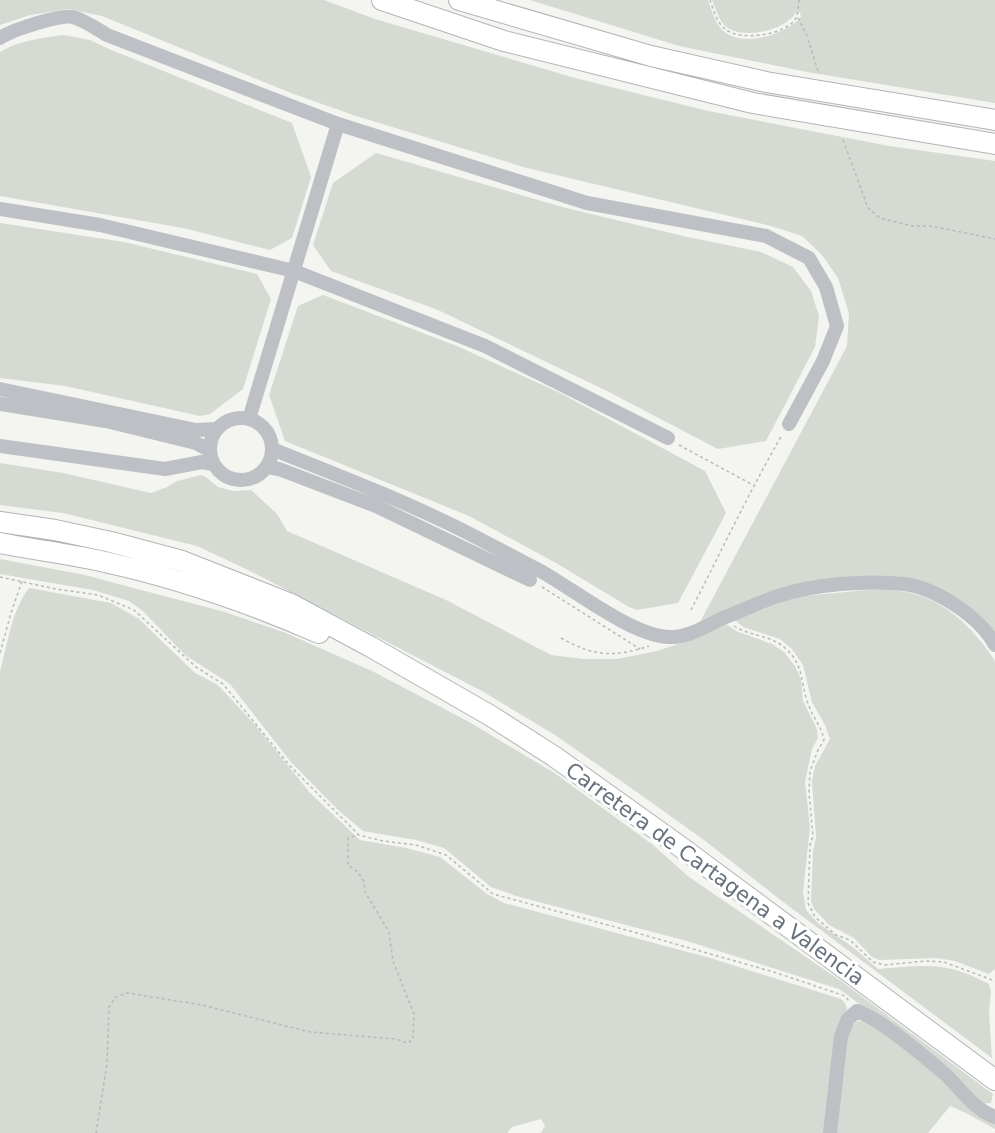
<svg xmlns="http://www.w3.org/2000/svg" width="995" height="1133" font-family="'DejaVu Sans',sans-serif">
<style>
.green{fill:#d5dad2}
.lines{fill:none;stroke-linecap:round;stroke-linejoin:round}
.highway-casing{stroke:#b2b5b8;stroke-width:22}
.path{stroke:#b7b9bc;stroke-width:1.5;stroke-dasharray:3 3;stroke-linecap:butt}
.minor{stroke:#bdc0c4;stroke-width:14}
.highway{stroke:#fff;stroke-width:20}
.labels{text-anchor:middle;stroke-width:6;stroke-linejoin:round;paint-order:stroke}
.street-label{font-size:21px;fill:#66727e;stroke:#fff}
</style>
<rect width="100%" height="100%" fill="#f4f4f0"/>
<!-- green -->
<path class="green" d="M 0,0 L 324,0 L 375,19 L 575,78 L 708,111 L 889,146 L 995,161 L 995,637 L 962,602 L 845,577 L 699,624 L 847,346 L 849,313 L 838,278 L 822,255 L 802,236 L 771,226 L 527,168 L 356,116 L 291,93 L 102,16 L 68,9 L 30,15 L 0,25 Z
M 530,0 L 708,0 C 712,11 716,27 726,33 C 747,47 786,34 801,17 L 800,13 L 796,12 C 786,31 740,41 724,25 C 719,20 715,7 712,0 L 995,0 L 995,103 L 807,72 L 679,46 Z
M 64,35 L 90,40 L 109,49 L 292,123 L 311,177 L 292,238 L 270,250 L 183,228 L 0,196 L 0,52 C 19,40 42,38 64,35 Z
M 376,153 L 566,208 L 683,236 L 761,252 L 793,267 L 811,291 L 819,316 L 815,347 L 766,441 L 718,449 L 607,391 L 438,310 L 331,271 L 313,245 L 333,183 Z
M 0,223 L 124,242 L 257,274 L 271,299 L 243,389 L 210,414 L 200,416 L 65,386 L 0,378 Z
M 323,295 L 457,346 L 560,393 L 705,471 L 726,513 L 678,603 L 637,610 L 629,607 L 556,563 L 469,516 L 285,441 L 269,395 L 298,306 Z
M 0,463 L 63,473 L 151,493 L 167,487 L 177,481 L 201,475 L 206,477 L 218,487 L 233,491 L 251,490 L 277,514 L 287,531 L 446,600 L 551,655 L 584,659 L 617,659 L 657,651 L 699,637 L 726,624 L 736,631 L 772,644 L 784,652 L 795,666 L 801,679 L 803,701 L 817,729 L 818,738 L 812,749 L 805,782 L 810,827 L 803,892 L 806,910 L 818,923 L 854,948 L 878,969 C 925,965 946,961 989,984 L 991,992 L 989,1013 L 992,1058 L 782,901 L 704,840 L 634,790 L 555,735 L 482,691 L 248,570 L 197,546 L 63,513 L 0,505 Z
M 0,559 L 85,575 L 122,585 L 225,612 L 286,633 L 374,672 L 469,722 L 556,774 L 653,845 L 689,877 L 841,981 L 993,1094 L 991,1103 L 980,1104 L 932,1057 L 839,989 L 687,941 L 516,896 L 491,887 L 444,848 L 416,840 L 363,831 L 337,809 L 291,762 L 230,684 L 185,655 L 143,611 L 129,601 L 93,590 L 0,574 Z
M 29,588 L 111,603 L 139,619 L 195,673 L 218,685 L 256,726 L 310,793 L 360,840 L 406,848 L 440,857 L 487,894 L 504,903 L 710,958 L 841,999 L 845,1003 L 847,1009 L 838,1034 L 826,1133 L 541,1133 L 545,1126 L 541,1119 L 512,1127 L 507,1133 L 0,1133 L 0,672 C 8,643 11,612 29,588 Z
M 866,590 C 877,590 888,589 899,591 C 942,596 973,627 995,661 L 995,969 L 989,974 L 955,961 L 937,958 L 879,960 L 872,957 L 854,938 L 829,925 L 814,909 L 811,901 L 813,852 L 816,837 L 812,781 L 815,766 L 830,739 L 825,725 L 812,702 L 803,665 L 792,649 L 780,639 L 743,627 L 735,620 L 795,597 Z
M 857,1021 L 869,1021 L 888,1033 L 995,1123 L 995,1129 L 966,1113 L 950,1106 L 928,1133 L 833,1133 L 848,1029 Z"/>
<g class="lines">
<defs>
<path id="highway" d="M 382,0 L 504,41 L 753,103 L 995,144
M 459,0 L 651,56 L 766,82 L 995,120
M 0,522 L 55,530 L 111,542 L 182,561 L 291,604 L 371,647 L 491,716 L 555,757 L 678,845 L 995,1080
M 0,543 C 35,550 70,554 105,562 C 178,578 250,603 319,633"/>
</defs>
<!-- highway casing -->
<use href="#highway" class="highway-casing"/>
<!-- path -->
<path class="path" d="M 710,0 C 713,9 717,23 725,29 C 740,42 790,35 797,16
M 799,0 L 797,16 L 807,36 L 819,74
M 843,140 L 868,208 L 880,218 L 912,226 L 931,226 L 995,239
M 679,445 L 753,485
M 0,577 L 56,589 L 98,595 L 134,610 L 196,667 L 223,684 L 290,766 L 359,835 L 383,841 L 416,845 L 446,855 L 493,894 L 630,931 L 777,973 L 845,996 L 849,1001
M 542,587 L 640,649
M 691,610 C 721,552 749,492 782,435
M 734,626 C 749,636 771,635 785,648 C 805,665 800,685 809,706 C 813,718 822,727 824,740 L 818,750 L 810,771 L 809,793 L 813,836 L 810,845 L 808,903 L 815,917 L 836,935 L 850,940 L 873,962 L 884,965 L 926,961 L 944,962 L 995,981
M 561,638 C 593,656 613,658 649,646
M 0,653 L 11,613 L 22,581
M 96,1133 L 107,1064 L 109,1007 L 116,997 L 127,993 L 202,1005 L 310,1032 L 396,1039 L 408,1043 L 413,1039 L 414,1014 L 393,961 L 389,932 L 365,892 L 364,882 L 358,872 L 348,865 L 348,838 L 358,835"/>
<!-- minor -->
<path class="minor" d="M 0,38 C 12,30 60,14 73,17 C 84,20 97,29 107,35 L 338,124 L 587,203 L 766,236 L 809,258 L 826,287 L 837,326 L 823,361 L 789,424
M 0,209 L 100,225 L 294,271 L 485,346 L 668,438
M 0,389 L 196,430 L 217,429
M 0,404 L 106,421 L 196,443 L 209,450
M210 449a31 31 0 1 1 62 0a31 31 0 1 1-62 0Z
M 249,419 L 338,124
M 0,446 L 165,469 L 202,462 L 213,464
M 272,449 C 337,475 402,500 464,531 C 491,545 518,559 544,573 C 577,592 632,635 668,637 C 688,638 706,626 723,618 C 741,611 760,602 778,596 C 814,584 866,580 904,584 C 936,588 980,617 995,645
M 267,467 L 279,469 L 376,506 L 530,580
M 830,1133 L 841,1036 L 848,1019 L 857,1011 C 881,1019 925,1057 945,1074 C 961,1089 973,1109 995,1117"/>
<!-- highway -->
<use href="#highway" class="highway"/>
</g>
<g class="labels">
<!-- street labels -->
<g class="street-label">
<text transform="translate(715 874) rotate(36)" y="7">Carretera de Cartagena a Valencia</text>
</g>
</g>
</svg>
